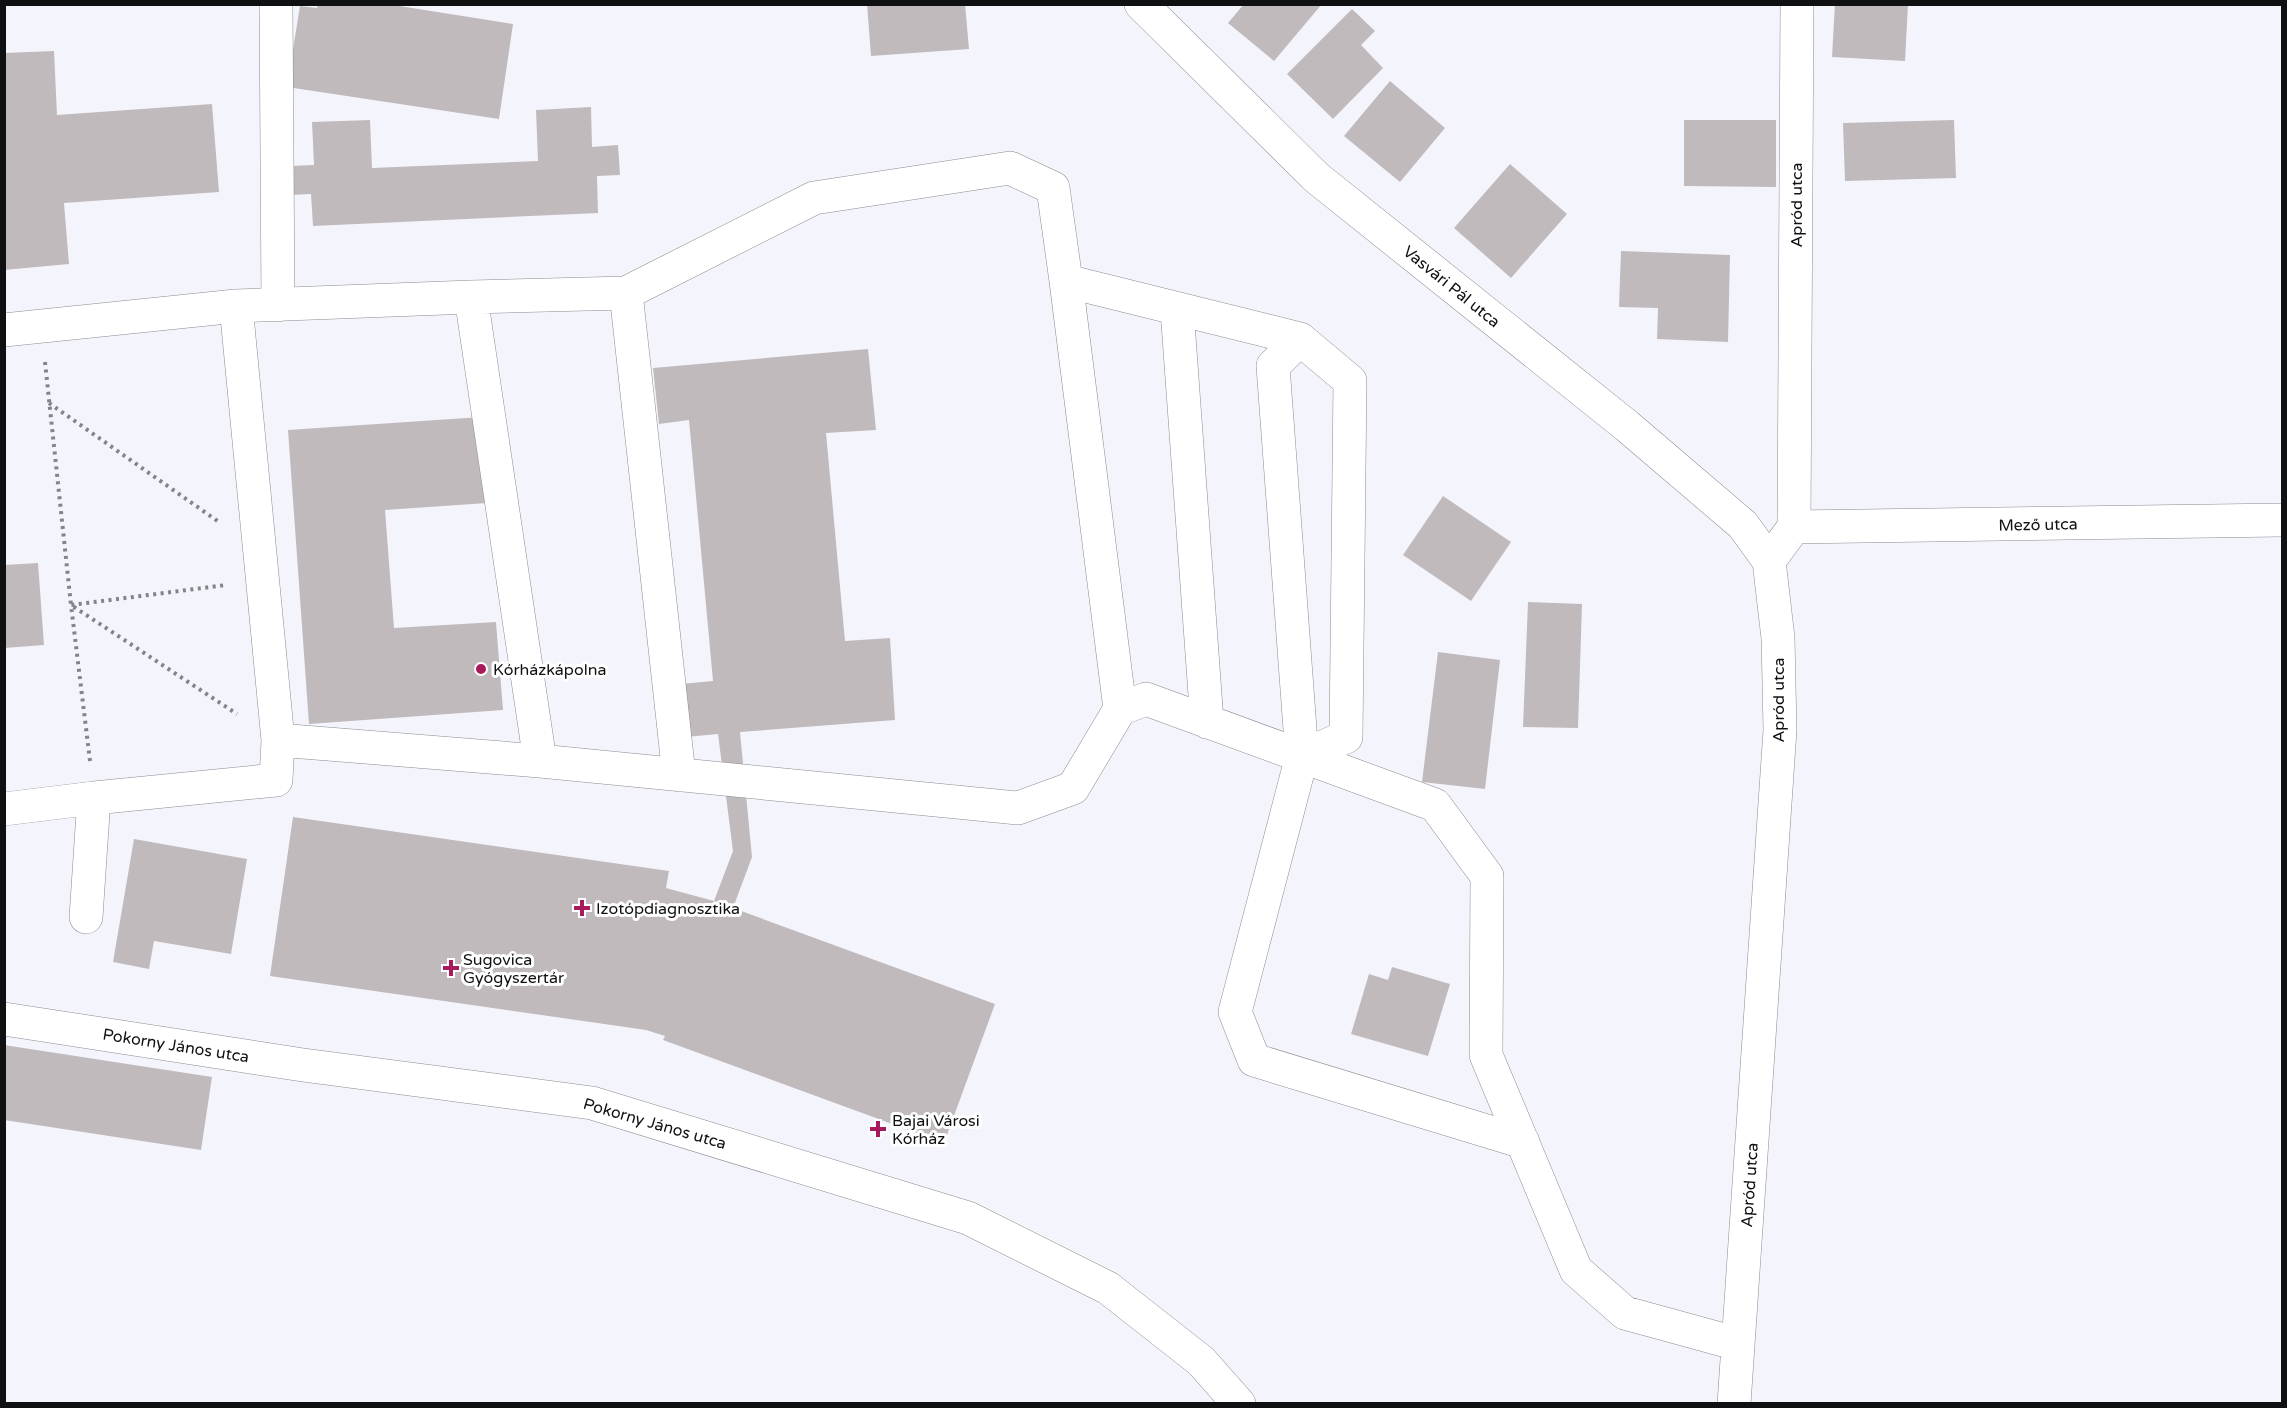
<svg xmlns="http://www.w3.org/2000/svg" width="2287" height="1408" font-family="'Varela Round',sans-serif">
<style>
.building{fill:#c0babd}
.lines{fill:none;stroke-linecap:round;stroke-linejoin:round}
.minor-casing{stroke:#8b8c91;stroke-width:34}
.path{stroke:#838488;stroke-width:4;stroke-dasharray:3 4.5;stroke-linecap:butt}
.minor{stroke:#fff;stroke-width:33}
.poi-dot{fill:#a81a5b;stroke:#fff;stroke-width:2}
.labels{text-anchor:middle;stroke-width:6;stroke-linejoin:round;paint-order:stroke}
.street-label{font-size:16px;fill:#0f1012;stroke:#fff}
.poi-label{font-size:16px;fill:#0f1012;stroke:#fff;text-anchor:start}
</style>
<rect width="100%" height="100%" fill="#f4f5fc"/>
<!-- building -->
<path class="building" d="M 318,4 L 387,4 L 513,24 L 499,119 L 287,87 L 300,6 L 317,8 Z
M 867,4 L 965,4 L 969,49 L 871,56 Z
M 1244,4 L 1322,4 L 1274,61 L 1228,23 Z
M 1835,4 L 1908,4 L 1905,61 L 1832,57 Z
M 1352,9 L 1375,31 L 1361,45 L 1383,68 L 1333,119 L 1287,74 Z
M 54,51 L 57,115 L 212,104 L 219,192 L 64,203 L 69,264 L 4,270 L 4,53 Z
M 1390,81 L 1445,128 L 1400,182 L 1344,136 Z
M 591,107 L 592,147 L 618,145 L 620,175 L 597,176 L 598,213 L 313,226 L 311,194 L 290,195 L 289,166 L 314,165 L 312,122 L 370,120 L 372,168 L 538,161 L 536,110 Z
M 1684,120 L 1776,120 L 1776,187 L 1684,186 Z
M 1954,120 L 1956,178 L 1845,181 L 1843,123 Z
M 1510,164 L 1567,214 L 1511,278 L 1454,228 Z
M 1621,251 L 1730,255 L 1728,342 L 1657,339 L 1658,308 L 1619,307 Z
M 868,349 L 876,430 L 826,433 L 845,641 L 890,638 L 895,720 L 740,732 L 752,857 L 733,908 L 995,1004 L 944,1143 L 663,1040 L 665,1036 L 646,1030 L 270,976 L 293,817 L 669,871 L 666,888 L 714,901 L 733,851 L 718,734 L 686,737 L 681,684 L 713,681 L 689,420 L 659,424 L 653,368 Z
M 481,417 L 487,503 L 385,510 L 394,628 L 496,622 L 503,710 L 309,724 L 288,430 Z
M 1443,496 L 1511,542 L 1471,601 L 1403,555 Z
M 38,563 L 44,645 L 4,648 L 4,565 Z
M 1528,602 L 1582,604 L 1578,728 L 1523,727 Z
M 1438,652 L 1500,660 L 1485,789 L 1422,782 Z
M 134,839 L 247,859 L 231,954 L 154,941 L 149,969 L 113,962 Z
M 1392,967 L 1450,984 L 1428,1056 L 1351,1034 L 1369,974 L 1388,980 Z
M 4,1045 L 212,1077 L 201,1150 L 4,1120 Z"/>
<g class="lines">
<defs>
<path id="minor" d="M 276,4 L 278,305
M 1141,4 L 1317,178 L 1627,426 L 1743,525 L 1769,561
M 1066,281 L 1120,709
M 626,293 L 814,198 L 1010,168 L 1053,188 L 1066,281 L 1300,339 L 1350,381 L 1346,737 L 1302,756
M 471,297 L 626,293 L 679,775
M 1177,309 L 1207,722
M 4,330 L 236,306
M 1300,339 L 1273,366 L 1302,756 L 1235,1012 L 1254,1060 L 1523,1142
M 1794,527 L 2282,520
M 278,740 L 236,306 L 471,297 L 540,761
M 4,809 L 94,798
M 86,917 L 94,798 L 276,780 L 278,740 L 540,761 L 1018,808 L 1073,788 L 1120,709 L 1146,699 L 1435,805 L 1487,876 L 1486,1055 L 1576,1270 L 1625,1313 L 1738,1344
M 4,1019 L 303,1065 L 592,1103 L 968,1218 L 1108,1288 L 1201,1361 L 1239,1404
M 1734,1404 L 1780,730 L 1778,638 L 1769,561 L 1794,527 L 1797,4"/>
</defs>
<!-- minor casing -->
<use href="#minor" class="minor-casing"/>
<!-- path -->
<path class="path" d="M 45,362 L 71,605 L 237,714
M 49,403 L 219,522
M 90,761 L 71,605 L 226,585"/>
<!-- minor -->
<use href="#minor" class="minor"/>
</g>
<!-- markers -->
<g class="poi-dot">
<circle cx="481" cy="669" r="6"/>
<path d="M579 899h6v6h6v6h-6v6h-6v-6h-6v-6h6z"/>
<path d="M448 959h6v6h6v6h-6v6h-6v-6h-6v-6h6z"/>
<path d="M875 1120h6v6h6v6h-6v6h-6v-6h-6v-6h6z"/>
</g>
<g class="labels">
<!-- street labels -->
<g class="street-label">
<text transform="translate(1796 205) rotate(-90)" y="6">Apród utca</text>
<text transform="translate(1452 286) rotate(39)" y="6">Vasvári Pál utca</text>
<text transform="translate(2038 524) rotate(-1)" y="6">Mező utca</text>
<text transform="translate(1778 700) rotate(-90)" y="6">Apród utca</text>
<text transform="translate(176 1045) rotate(9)" y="6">Pokorny János utca</text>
<text transform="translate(655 1123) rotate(16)" y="6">Pokorny János utca</text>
<text transform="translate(1749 1185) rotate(-86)" y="6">Apród utca</text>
</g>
<!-- poi labels -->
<g class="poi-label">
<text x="493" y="675">Kórházkápolna</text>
<text x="596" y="914">Izotópdiagnosztika</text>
<text x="463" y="965">Sugovica<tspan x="463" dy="18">Gyógyszertár</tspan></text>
<text x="892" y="1126">Bajai Városi<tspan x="892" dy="18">Kórház</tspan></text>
</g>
</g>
<!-- border -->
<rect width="2287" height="1408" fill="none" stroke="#0f1012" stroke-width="12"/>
</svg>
